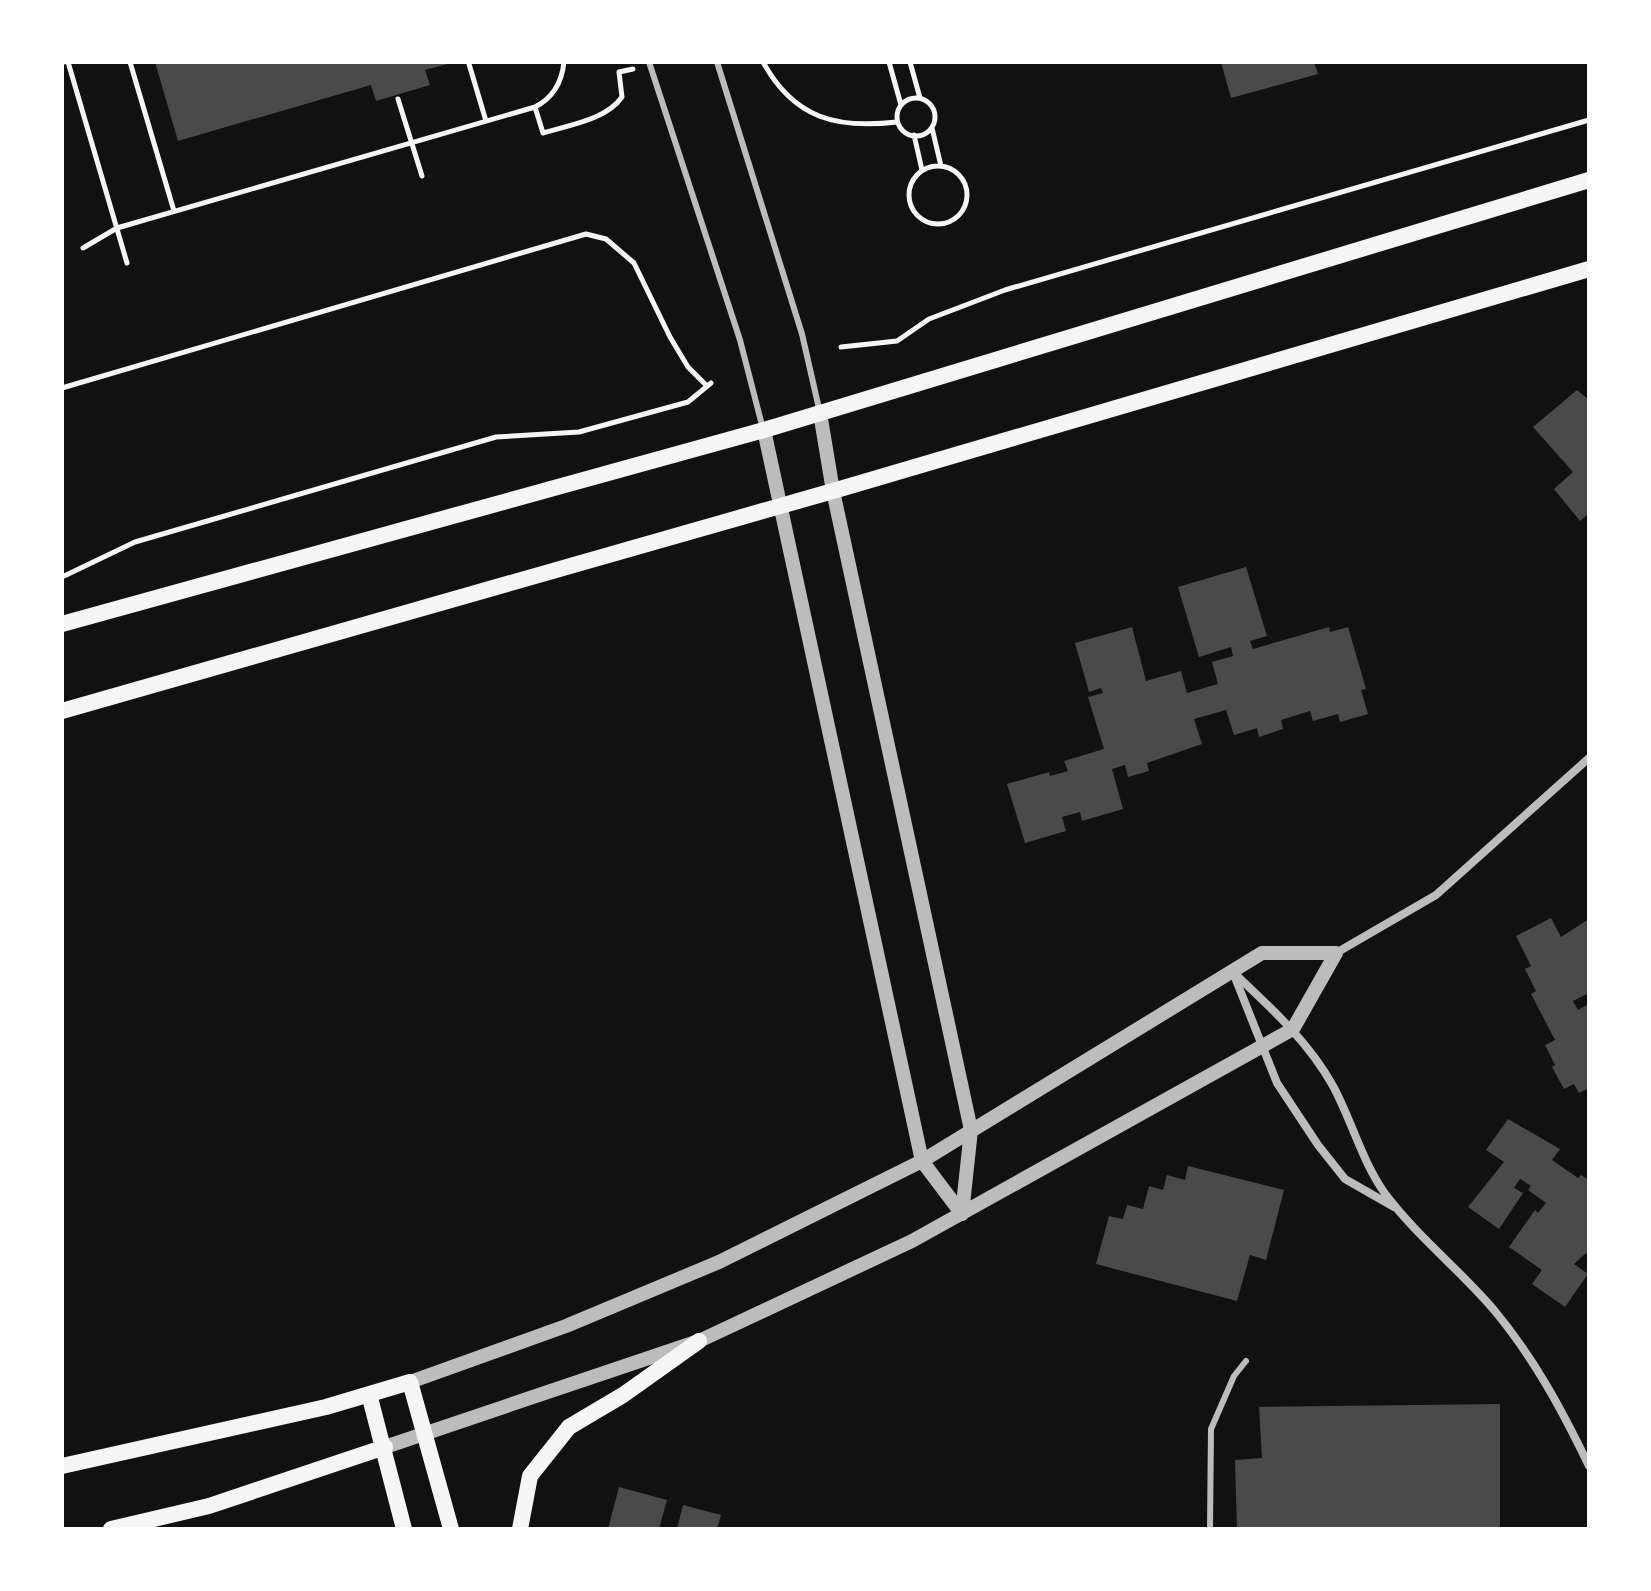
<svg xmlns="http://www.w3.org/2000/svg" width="1651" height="1591" font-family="Raleway,sans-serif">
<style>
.building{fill:#4a4a4a}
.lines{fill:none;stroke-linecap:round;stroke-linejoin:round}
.path{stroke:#f5f5f5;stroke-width:5}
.service{stroke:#bcbcbc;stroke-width:6}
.minor{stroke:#bcbcbc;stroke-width:8}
.tertiary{stroke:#bcbcbc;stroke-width:14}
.secondary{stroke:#f5f5f5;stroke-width:16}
</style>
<rect width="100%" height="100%" fill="#111"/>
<!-- building -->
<path class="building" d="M 155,62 L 451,62 L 451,63 L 425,70 L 430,85 L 376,101 L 371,85 L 178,141 Z
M 1221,62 L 1314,62 L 1318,74 L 1231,98 Z
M 1577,390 L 1589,400 L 1589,513 L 1580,521 L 1554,489 L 1573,472 L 1533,427 Z
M 1246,567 L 1267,636 L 1250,641 L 1253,649 L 1329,627 L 1330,632 L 1348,627 L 1366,689 L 1361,690 L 1368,714 L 1340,722 L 1338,714 L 1313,721 L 1310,711 L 1281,720 L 1283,729 L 1259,737 L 1257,728 L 1234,735 L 1226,710 L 1194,719 L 1202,744 L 1147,763 L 1149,771 L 1128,777 L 1125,765 L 1112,769 L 1123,809 L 1082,821 L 1080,812 L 1062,817 L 1066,831 L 1025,843 L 1007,784 L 1049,772 L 1050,776 L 1068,771 L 1064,761 L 1104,749 L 1088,697 L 1103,693 L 1101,688 L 1089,692 L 1075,643 L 1132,627 L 1146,681 L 1181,671 L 1187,693 L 1218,684 L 1212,662 L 1233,656 L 1231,647 L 1199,657 L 1178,587 Z
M 1551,918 L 1561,937 L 1589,919 L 1589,993 L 1573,1001 L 1578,1010 L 1587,1005 L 1589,1009 L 1589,1088 L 1579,1093 L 1574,1084 L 1564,1089 L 1552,1067 L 1555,1065 L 1545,1045 L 1555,1040 L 1531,994 L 1536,991 L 1525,969 L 1531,966 L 1516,936 Z
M 1508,1119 L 1560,1149 L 1552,1160 L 1578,1178 L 1581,1175 L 1589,1180 L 1589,1255 L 1586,1253 L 1574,1264 L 1588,1274 L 1565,1307 L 1532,1284 L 1542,1270 L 1509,1247 L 1535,1210 L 1538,1213 L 1546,1203 L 1528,1190 L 1531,1186 L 1520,1179 L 1514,1188 L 1523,1193 L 1499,1229 L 1468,1207 L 1504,1162 L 1486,1150 Z
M 1188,1166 L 1284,1190 L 1266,1260 L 1250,1255 L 1237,1301 L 1096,1264 L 1109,1216 L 1123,1219 L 1127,1205 L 1143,1209 L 1149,1186 L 1163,1190 L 1167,1175 L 1185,1180 Z
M 1500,1404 L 1500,1529 L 1237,1529 L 1235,1460 L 1262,1458 L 1259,1407 Z
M 619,1487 L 667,1500 L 659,1529 L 608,1529 Z
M 683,1505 L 721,1515 L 717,1529 L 677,1529 Z"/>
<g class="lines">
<!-- path -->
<path class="path" d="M 62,62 L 64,62
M 68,62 L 127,263
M 130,62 L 174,211
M 763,62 C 794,119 837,129 897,122
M 889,62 L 901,105
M 910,62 L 920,98
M 469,64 L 486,121
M897 117a19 19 0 1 1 38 0a19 19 0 1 1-38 0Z
M 398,99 L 422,176
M 535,107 L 543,133 C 569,125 606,120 622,97 L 619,72 L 633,69
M 932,128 L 941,166
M 914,135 L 922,170
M909 195a29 29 0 1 1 58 0a29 29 0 1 1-58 0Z
M 83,248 L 117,228 L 535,107 C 553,98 562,81 564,62
M 841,347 L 897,341 L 929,319 L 1005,290 L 1589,120
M 62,388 L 586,234 L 606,239 L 634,263 L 670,337 L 688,367 L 707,386
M 62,577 L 135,542 L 496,437 L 579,432 L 688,402 L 711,383"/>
<!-- service -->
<path class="service" d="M 649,62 L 740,340 L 763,429
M 717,62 L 802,334 L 820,413
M 1210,1529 L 1211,1429 L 1234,1376 L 1246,1361"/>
<!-- minor -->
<path class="minor" d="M 1336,953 L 1436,895 L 1589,758
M 1233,972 C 1270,1007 1308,1041 1333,1086 C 1352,1121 1362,1162 1386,1195 C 1418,1237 1460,1270 1494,1310 C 1534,1358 1562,1410 1589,1466
M 1234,975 L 1277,1083 L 1318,1145 L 1345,1179 L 1394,1207"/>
<!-- tertiary -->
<path class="tertiary" d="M 820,413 L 833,491 L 971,1130 L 962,1214
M 764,430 L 922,1161 L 962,1214
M 410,1382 L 566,1326 L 719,1262 L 922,1161 L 1262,953 L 1336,953
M 385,1447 L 699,1341 L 912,1241 L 1293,1029 L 1336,953"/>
<!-- secondary -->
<path class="secondary" d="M 62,624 L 764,430 L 1589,180
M 62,711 L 833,491 L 1589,269
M 369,1394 L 404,1529
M 62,1466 L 326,1407 L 410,1382 L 451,1529
M 111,1529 L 209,1506 L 385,1447
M 520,1529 L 530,1476 L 569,1427 L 623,1395 L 699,1341"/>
</g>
<!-- border -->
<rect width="1651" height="1591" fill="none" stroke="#ffffff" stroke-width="128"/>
</svg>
